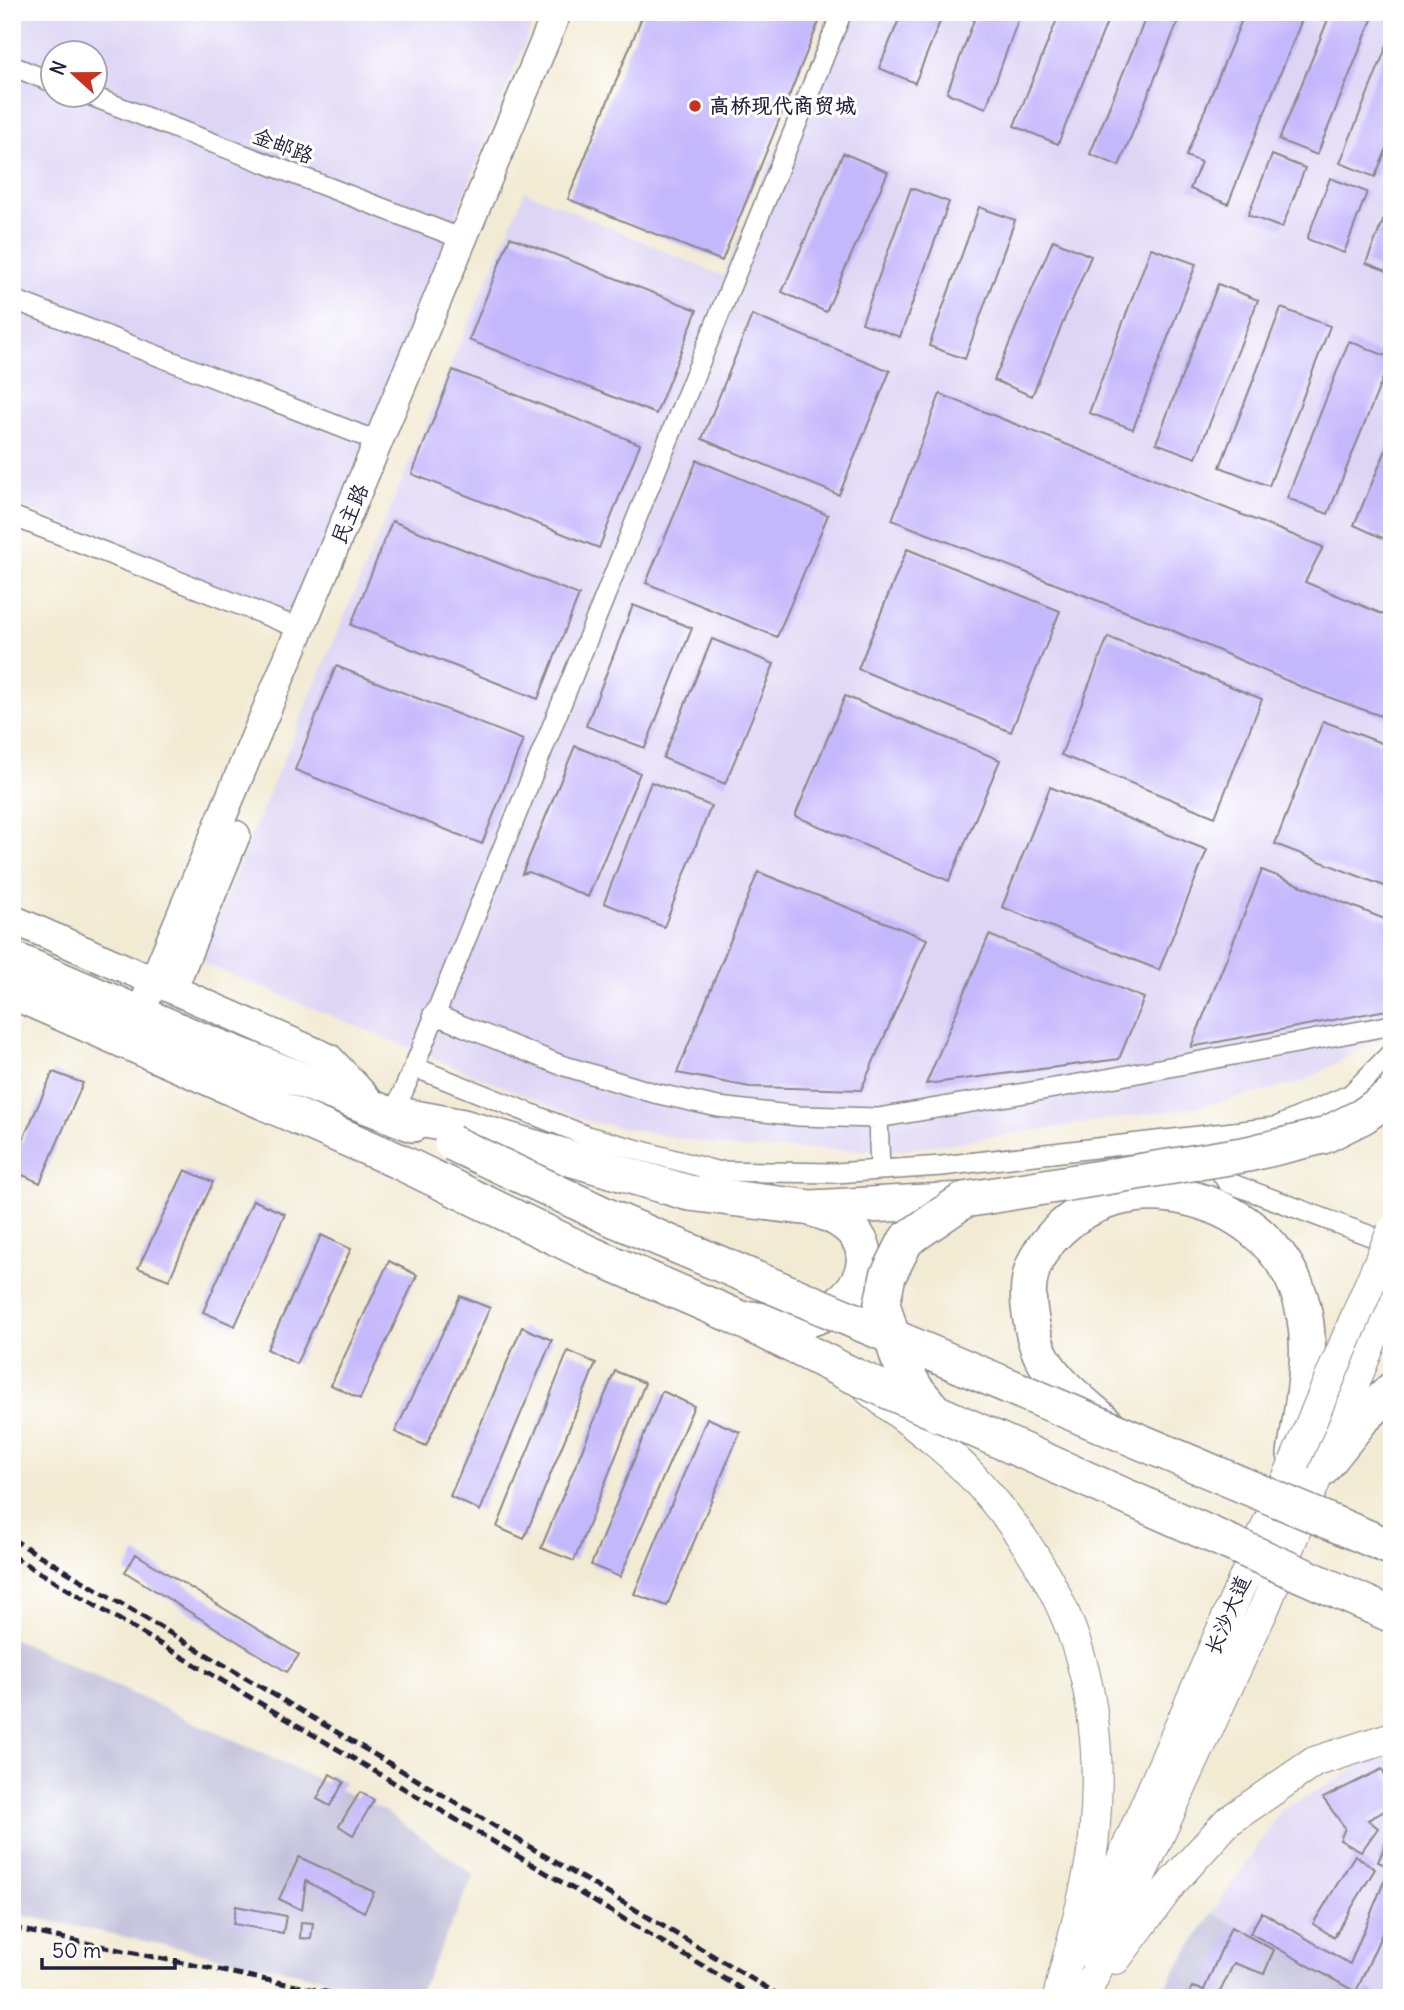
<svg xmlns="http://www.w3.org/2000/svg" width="1404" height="2010" font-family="Delius,'LXGW WenKai TC',sans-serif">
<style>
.built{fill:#ded5f5;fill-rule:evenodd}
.industrial{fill:#c3c1db}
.building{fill:#c4b8fc}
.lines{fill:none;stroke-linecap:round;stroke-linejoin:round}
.street-casing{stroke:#8a8688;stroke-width:22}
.secondary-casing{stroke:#8a8688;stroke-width:31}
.primary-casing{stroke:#8a8688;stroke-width:32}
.highway-casing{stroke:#8a8688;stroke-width:38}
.street{stroke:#fff;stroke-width:19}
.secondary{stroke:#fff;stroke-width:28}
.primary{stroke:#fff;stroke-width:30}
.highway{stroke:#fff;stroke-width:35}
.rail{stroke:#22223b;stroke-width:5;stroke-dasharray:10 5;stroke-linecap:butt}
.primary-bridge-casing{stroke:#8a8688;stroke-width:32;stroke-linecap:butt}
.highway-bridge-casing{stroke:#8a8688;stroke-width:38;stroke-linecap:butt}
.primary-bridge{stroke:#fff;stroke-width:30}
.highway-bridge{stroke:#fff;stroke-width:35}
.poi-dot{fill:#c8321e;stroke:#fff;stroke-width:2.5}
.labels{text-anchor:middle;stroke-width:6;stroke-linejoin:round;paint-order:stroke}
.poi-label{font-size:21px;font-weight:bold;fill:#22223b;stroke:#fff;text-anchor:start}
.street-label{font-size:21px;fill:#22223b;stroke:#fff}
</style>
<rect width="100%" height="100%" fill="#fff"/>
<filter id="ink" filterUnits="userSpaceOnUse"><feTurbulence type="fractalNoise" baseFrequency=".0143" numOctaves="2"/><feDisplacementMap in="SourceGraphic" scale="14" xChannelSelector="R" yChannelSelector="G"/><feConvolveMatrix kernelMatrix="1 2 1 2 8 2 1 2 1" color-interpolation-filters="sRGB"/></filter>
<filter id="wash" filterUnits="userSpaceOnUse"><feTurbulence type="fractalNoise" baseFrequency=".00686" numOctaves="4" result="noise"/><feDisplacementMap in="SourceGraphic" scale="28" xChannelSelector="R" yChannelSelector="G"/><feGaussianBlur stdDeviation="1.57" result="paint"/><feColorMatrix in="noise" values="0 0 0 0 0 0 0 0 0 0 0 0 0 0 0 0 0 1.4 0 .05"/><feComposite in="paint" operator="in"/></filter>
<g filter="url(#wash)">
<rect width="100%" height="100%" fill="#f2ebd4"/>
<!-- built -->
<path class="built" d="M 12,12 L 537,12 L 296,617 L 12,503 ZM 52,52 L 94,52 L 94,94 L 52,94 Z
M 831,12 L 1392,12 L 1392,1020 L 1378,1040 L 1300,1083 L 1203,1106 L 902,1150 L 739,1149 L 587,1121 L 198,961 L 525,191 L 723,276 Z
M 1392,1758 L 1392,1998 L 1370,1998 L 1212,1913 L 1281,1811 L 1370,1760 Z"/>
<!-- industrial -->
<path class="industrial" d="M 12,1638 L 384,1810 L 474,1875 L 417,1998 L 12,1913 Z
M 1212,1913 L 1370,1998 L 1158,1998 Z"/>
<g id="blocks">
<!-- building -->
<path class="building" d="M 644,12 L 823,12 L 722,261 L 568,199 Z
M 902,12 L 944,12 L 915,83 L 879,68 Z
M 977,12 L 1021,12 L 986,108 L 947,93 Z
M 1060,12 L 1111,12 L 1058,144 L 1014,126 Z
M 1148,12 L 1182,12 L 1119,166 L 1090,154 Z
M 1245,12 L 1305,12 L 1228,204 L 1190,189 L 1201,162 L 1186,156 Z
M 1331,12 L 1375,12 L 1317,155 L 1279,140 Z
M 1392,33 L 1392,136 L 1375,177 L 1340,163 Z
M 843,153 L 888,172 L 826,312 L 782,292 Z
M 1272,155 L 1305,168 L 1282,228 L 1248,215 Z
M 1330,178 L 1367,192 L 1344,253 L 1307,239 Z
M 911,188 L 949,202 L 900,337 L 862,323 Z
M 1392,199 L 1392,273 L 1366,263 Z
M 979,207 L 1015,220 L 965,359 L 929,346 Z
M 510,237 L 697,310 L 656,414 L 469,340 Z
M 1053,240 L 1091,256 L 1032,396 L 994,380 Z
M 1151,248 L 1196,264 L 1133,429 L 1089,413 Z
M 1218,284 L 1258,300 L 1196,458 L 1156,443 Z
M 1281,308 L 1330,326 L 1269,486 L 1220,467 Z
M 752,315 L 890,371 L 839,495 L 702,439 Z
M 1349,341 L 1391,358 L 1328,514 L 1287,498 Z
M 453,370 L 640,444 L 599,548 L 412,474 Z
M 940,394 L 1323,547 L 1305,582 L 1392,618 L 1392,720 L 1306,689 L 1160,625 L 892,520 Z
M 1392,436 L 1392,534 L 1389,541 L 1354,525 Z
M 697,460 L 828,515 L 777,637 L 646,583 Z
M 392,521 L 579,595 L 538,699 L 351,625 Z
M 907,549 L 1060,611 L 1011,732 L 858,669 Z
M 633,605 L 692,628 L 645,748 L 586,726 Z
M 1108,637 L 1262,699 L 1215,817 L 1061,755 Z
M 712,639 L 774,664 L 725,784 L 663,758 Z
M 336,666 L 523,740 L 482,844 L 295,770 Z
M 845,696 L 1000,760 L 949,881 L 795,816 Z
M 1323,721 L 1392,747 L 1392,889 L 1275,844 Z
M 575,746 L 640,773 L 588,897 L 529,872 L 522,874 Z
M 651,782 L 711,806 L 664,927 L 604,903 Z
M 1050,787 L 1207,850 L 1159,970 L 1002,907 Z
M 1262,870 L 1392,922 L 1392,1009 L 1191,1047 Z
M 758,872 L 927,939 L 861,1090 L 750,1087 L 677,1073 Z
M 989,935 L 1144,998 L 1119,1059 L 926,1084 Z
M 53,1072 L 83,1083 L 40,1183 L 23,1175 L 12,1199 L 12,1164 Z
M 185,1170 L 213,1182 L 169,1280 L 138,1268 Z
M 253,1200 L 285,1214 L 235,1326 L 203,1312 Z
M 321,1235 L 351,1249 L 296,1364 L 267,1349 Z
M 389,1261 L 417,1275 L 360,1399 L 331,1385 Z
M 460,1296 L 490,1308 L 426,1446 L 395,1432 Z
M 522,1327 L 552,1340 L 480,1511 L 450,1496 Z
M 568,1351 L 596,1363 L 524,1539 L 497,1527 Z
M 615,1371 L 645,1383 L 574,1561 L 541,1548 Z
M 662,1391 L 694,1406 L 620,1577 L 591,1565 Z
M 707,1418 L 740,1432 L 667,1606 L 634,1594 Z
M 136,1554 L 299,1655 L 287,1672 L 125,1572 Z
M 1382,1769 L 1392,1787 L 1392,1807 L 1368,1820 L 1378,1828 L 1361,1852 L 1340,1840 L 1345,1828 L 1323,1798 Z
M 330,1774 L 344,1782 L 330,1806 L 317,1799 Z
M 360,1792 L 374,1800 L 353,1835 L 339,1826 Z
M 1392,1828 L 1392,1911 L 1356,1992 L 1250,1933 L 1262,1912 L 1350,1964 L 1390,1867 L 1378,1862 Z
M 1355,1855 L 1375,1869 L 1334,1937 L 1313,1924 Z
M 299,1857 L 374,1892 L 364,1912 L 306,1881 L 302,1910 L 279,1899 Z
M 236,1906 L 286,1916 L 283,1933 L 233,1924 Z
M 301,1922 L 313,1923 L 311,1939 L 300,1938 Z
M 1231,1927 L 1274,1950 L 1264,1974 L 1234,1963 L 1217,1998 L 1187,1998 L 1192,1987 L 1204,1990 Z
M 1368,1990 L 1385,1998 L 1364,1998 Z"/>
</g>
</g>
<g filter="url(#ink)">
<use href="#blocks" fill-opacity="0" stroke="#8a8688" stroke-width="2"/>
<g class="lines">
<defs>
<path id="street" d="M 12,66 L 52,82
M 86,94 L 465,240
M 12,299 L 379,442
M 12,516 L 301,629
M 433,1014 L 558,1064 L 654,1093 L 718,1107 L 799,1116 L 878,1118 L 1090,1082 L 1392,1025
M 414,1067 L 842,12
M 393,1114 L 414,1067 L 587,1136 L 716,1171 L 835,1173 L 942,1166 L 1276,1127 L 1351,1094 L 1392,1052
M 878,1118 L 880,1170
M 1209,1155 L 1227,1182 L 1392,1244"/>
<path id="secondary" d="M 12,919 L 329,1058 L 375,1107
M 173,988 L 236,835
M 140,1014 L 557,12"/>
<path id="primary" d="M 869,1390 C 902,1417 941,1443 971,1475 C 1071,1582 1108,1691 1094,1837 C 1089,1886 1069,1948 1058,1998
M 1082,1951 L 1294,1463
M 1116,1959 L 1173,1882 L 1227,1822 L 1314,1762 L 1392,1737
M 1084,1998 L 1266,1604 L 1392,1290"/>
<path id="highway" d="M 12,959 L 193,1037 L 413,1124
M 12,991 L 398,1161 L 588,1253 L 734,1316 L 850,1374
M 393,1114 L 463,1127 L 689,1193 L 811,1208 L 964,1200
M 752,1319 C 764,1321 778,1325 790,1323 C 864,1314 901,1234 813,1209
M 1108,1425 C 1085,1404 1057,1385 1042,1357 C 1034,1342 1031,1323 1029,1306 C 1026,1277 1034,1256 1054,1235 C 1125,1160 1258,1194 1296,1286 C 1318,1338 1303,1400 1295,1454
M 1321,1470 L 1361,1420 L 1392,1390"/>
</defs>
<!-- street casing -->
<use href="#street" class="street-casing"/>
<!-- secondary casing -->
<use href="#secondary" class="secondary-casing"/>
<!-- primary casing -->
<use href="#primary" class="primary-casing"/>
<!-- highway casing -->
<use href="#highway" class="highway-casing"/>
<!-- street -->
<use href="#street" class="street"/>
<!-- secondary -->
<use href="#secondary" class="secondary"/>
<!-- primary -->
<use href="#primary" class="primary"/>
<!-- highway -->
<use href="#highway" class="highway"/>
<!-- rail -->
<path class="rail" d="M 12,1539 L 784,1998
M 12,1556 L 757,1998
M 12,1928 L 355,1998"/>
<defs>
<path id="primary-bridge" d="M 1294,1463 L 1392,1231"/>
<path id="highway-bridge" d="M 452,1143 L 609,1217 L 1392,1548
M 850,1374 L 1392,1615
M 937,1414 L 915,1388 L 898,1357 L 882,1303 L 888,1276 L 906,1240 L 964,1200 L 1248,1154 L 1323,1136 L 1363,1116 L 1392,1095"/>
</defs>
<!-- primary-bridge casing -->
<use href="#primary-bridge" class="primary-bridge-casing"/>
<!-- highway-bridge casing -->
<use href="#highway-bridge" class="highway-bridge-casing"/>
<!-- primary-bridge -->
<use href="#primary-bridge" class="primary-bridge"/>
<!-- highway-bridge -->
<use href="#highway-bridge" class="highway-bridge"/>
</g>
</g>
<!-- markers -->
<circle class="poi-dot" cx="695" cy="106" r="7"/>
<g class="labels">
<!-- poi labels -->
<g class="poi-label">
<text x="709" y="113">高桥现代商贸城</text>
</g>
<!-- street labels -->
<g class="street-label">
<text transform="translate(283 146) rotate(21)" y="7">金邮路</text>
<text transform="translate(350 514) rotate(-67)" y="7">民主路</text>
<text transform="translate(1228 1615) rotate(-67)" y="7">长沙大道</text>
</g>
</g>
<!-- margin -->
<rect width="1404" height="2010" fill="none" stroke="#fff" stroke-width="42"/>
<!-- north arrow -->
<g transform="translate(74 74) rotate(291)"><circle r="33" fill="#ffffff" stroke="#a7a7b1" stroke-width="2"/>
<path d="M0-5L12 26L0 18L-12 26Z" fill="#c8321e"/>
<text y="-10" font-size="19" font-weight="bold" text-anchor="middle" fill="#22223b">N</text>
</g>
<!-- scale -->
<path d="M42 1958v10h133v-10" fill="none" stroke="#22223b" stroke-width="3.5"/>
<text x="52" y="1958" font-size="21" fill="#22223b" stroke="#ffffff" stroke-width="5" paint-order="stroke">50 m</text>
</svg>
